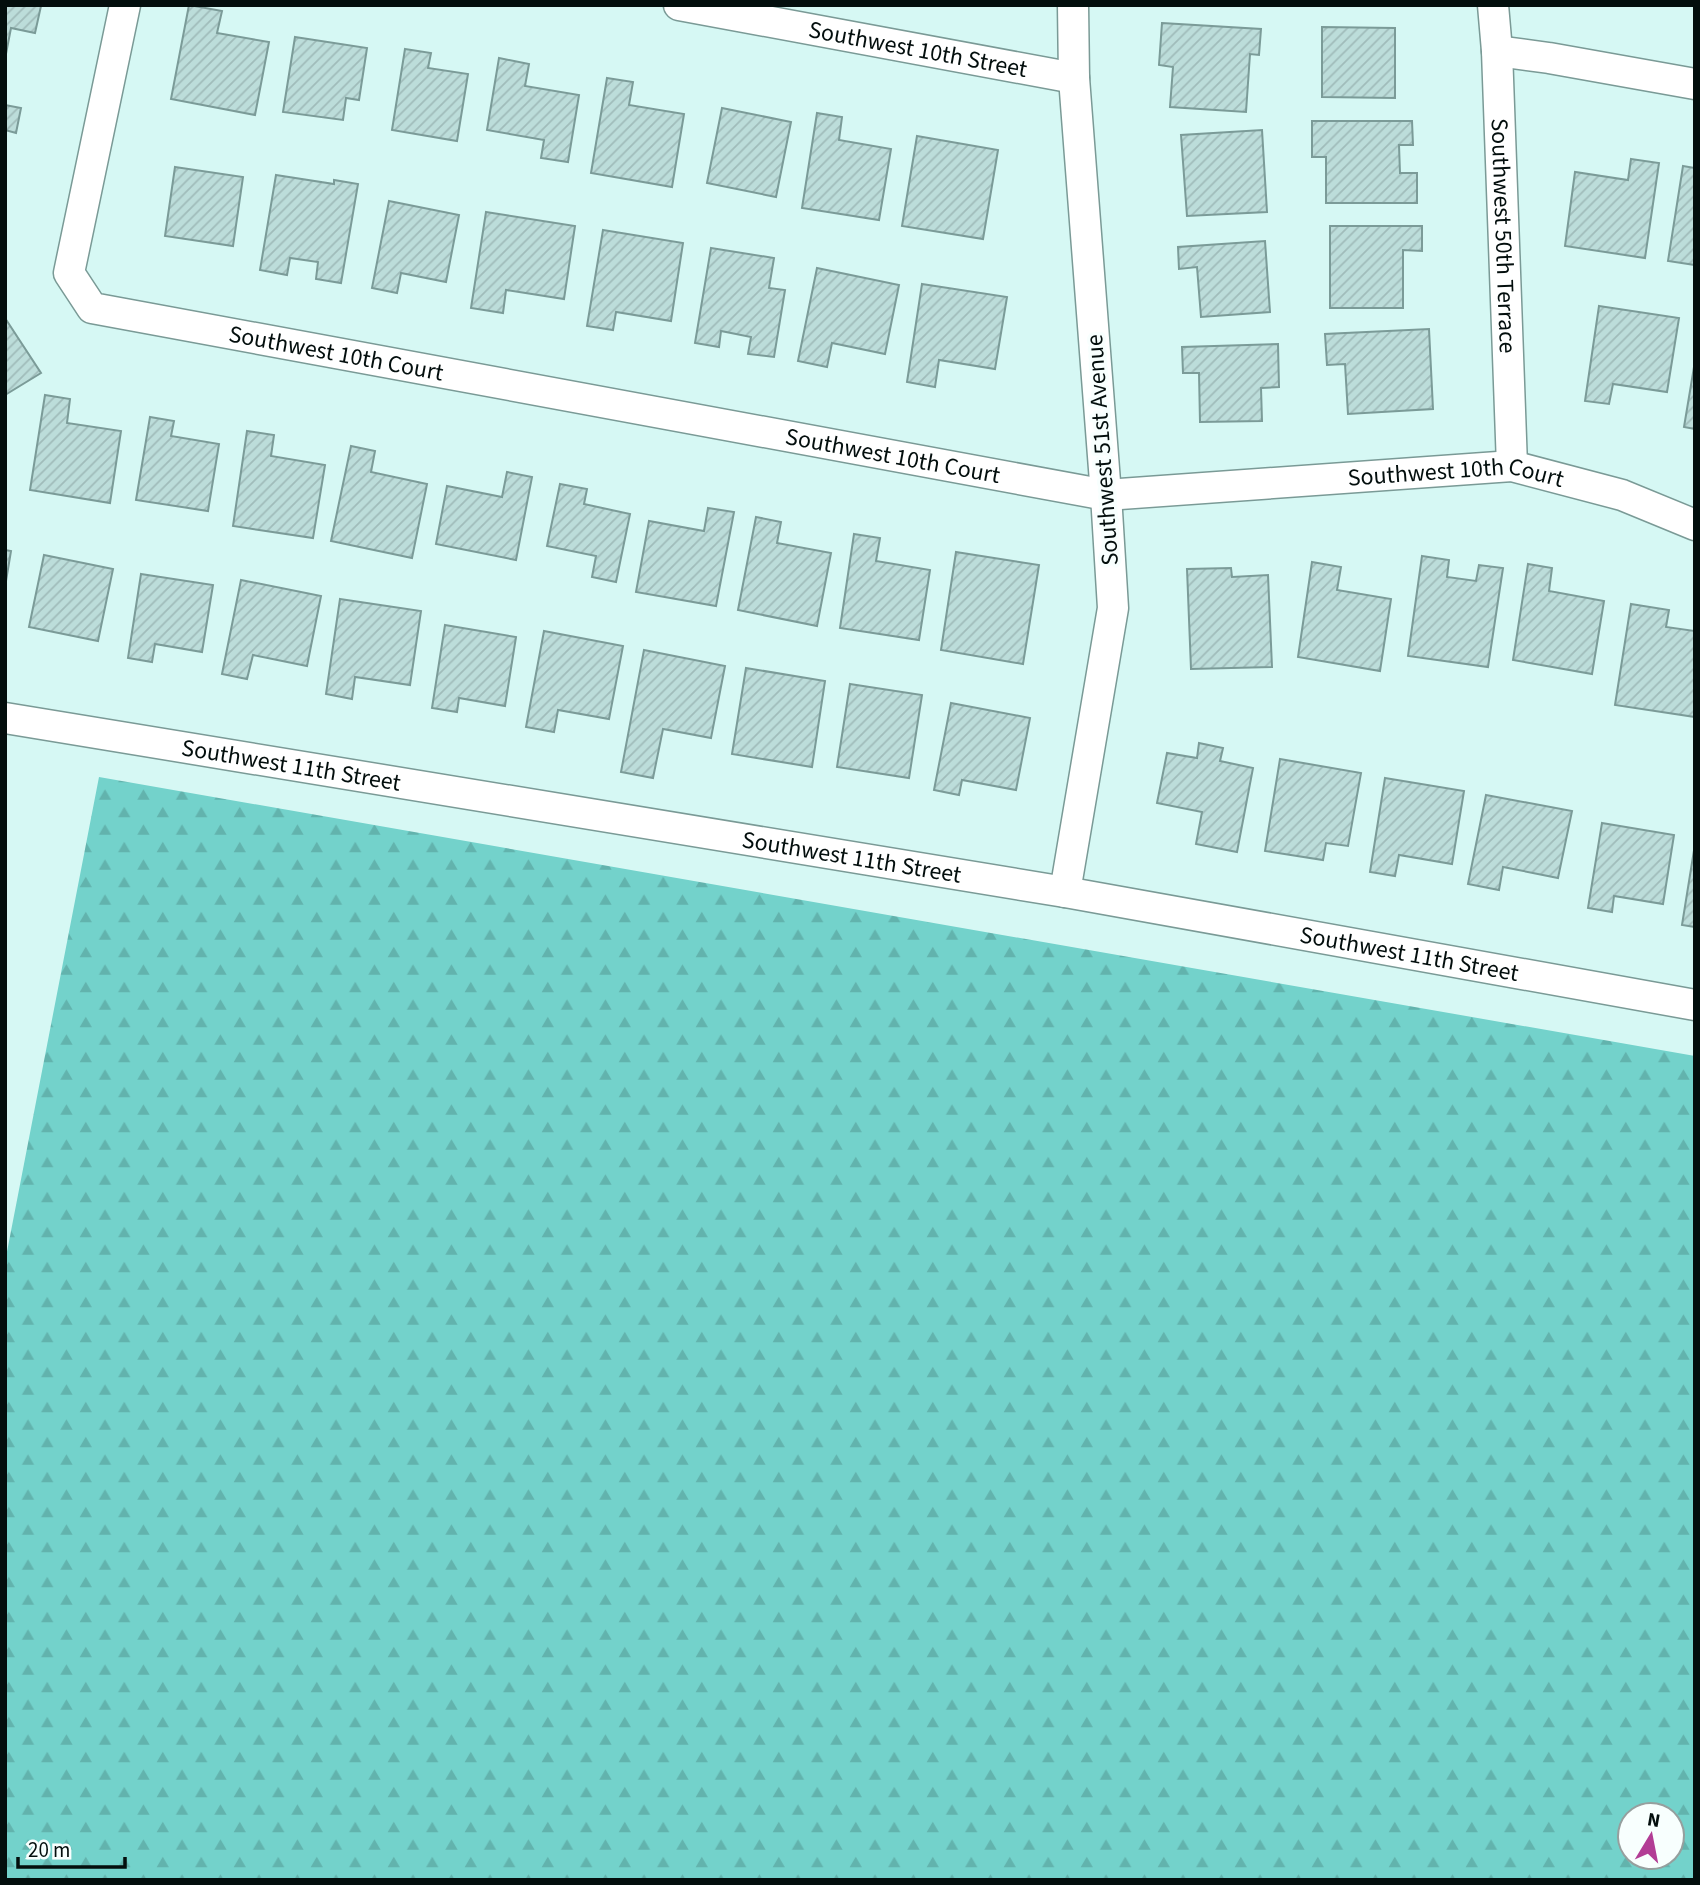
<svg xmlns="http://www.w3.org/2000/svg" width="1700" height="1885" font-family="'Source Sans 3',sans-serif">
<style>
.forest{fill:url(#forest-firs);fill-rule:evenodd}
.building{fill:url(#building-hatch);stroke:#7b9b98;stroke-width:2}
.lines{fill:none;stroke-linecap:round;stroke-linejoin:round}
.street-casing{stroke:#7a9a96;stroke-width:33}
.street{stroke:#fff;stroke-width:30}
.labels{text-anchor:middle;stroke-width:7;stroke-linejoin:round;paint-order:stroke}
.street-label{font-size:24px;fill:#030e0d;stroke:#f8fffe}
</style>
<defs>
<pattern id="forest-firs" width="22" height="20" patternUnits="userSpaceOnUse" patternTransform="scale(1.75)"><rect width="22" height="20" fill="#73d2cb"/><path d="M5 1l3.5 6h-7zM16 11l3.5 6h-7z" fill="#62b3ad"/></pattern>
<pattern id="building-hatch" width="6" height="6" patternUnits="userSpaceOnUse" patternTransform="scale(1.75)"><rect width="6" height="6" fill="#bcddda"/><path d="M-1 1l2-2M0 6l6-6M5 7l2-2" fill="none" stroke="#a0bcba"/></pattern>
</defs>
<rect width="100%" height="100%" fill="#d6f8f4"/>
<!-- forest -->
<path class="forest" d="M 99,777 L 1695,1056 L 1695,1880 L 5,1880 L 5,1262 ZM 1630,1815 L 1672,1815 L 1672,1857 L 1630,1857 Z"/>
<!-- building -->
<path class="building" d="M 5,5 L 41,6 L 35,33 L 11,28 L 5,59 Z
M 189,5 L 222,11 L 217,33 L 269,42 L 255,115 L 171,99 Z
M 1162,23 L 1261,29 L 1259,55 L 1250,54 L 1246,112 L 1170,107 L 1173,67 L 1159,65 Z
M 1322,27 L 1395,28 L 1395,98 L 1322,97 Z
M 295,37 L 367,48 L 359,100 L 346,98 L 343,120 L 283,112 Z
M 405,49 L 431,53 L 428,68 L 468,74 L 457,141 L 392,130 Z
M 499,58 L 529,64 L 525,86 L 579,95 L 568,162 L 541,158 L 544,140 L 487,130 Z
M 607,78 L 633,82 L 629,105 L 684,114 L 672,187 L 591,173 Z
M 5,105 L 21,108 L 16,133 L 5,130 Z
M 722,108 L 791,122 L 776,197 L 707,183 Z
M 817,113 L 842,117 L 839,140 L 891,149 L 879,220 L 802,208 Z
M 1312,121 L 1412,121 L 1413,145 L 1399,145 L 1400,173 L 1417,173 L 1417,203 L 1326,203 L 1326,157 L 1312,157 Z
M 1262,130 L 1267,212 L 1187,216 L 1181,135 Z
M 917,136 L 998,150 L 983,239 L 902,226 Z
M 1631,159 L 1659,163 L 1645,258 L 1565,246 L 1575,172 L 1628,180 Z
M 1683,166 L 1695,168 L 1695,265 L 1668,261 Z
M 175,167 L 243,177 L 233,246 L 165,236 Z
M 276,175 L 334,184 L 334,180 L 358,184 L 341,283 L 316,279 L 318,262 L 290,258 L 287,275 L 260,270 Z
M 389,201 L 459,215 L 446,282 L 401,273 L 397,293 L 372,288 Z
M 486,212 L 575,226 L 564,299 L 506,290 L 503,313 L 471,308 Z
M 1330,226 L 1422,226 L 1422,251 L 1403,250 L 1403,308 L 1330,308 Z
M 603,230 L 683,243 L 671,321 L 616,312 L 613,330 L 587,326 Z
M 1265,241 L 1270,312 L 1201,317 L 1197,267 L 1179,269 L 1178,247 Z
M 711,248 L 774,258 L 769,288 L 785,290 L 774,357 L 748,354 L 751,337 L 721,331 L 719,347 L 695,343 Z
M 817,268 L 899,285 L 885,354 L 832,343 L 827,367 L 798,361 Z
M 922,284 L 1007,297 L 995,369 L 939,360 L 935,387 L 907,382 Z
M 1599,306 L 1679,318 L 1667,392 L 1613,384 L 1609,404 L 1585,401 Z
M 5,318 L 41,373 L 5,395 Z
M 1429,329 L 1433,409 L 1348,414 L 1345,364 L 1327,365 L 1325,334 Z
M 1278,344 L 1279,387 L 1261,388 L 1262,421 L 1200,422 L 1199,373 L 1183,373 L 1182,347 Z
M 1695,361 L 1695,429 L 1684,427 Z
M 45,395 L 70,399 L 67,423 L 121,431 L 110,503 L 30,490 Z
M 150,417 L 174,421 L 171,436 L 219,444 L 208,511 L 136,500 Z
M 247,431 L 274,435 L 271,456 L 325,465 L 313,538 L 233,526 Z
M 351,446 L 375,451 L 371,472 L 427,484 L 412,558 L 331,541 Z
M 507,472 L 532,477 L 516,560 L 436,544 L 447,486 L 502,497 Z
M 560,484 L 587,489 L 584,504 L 630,514 L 616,582 L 592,577 L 596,556 L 547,546 Z
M 708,508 L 734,512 L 716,606 L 636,592 L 649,521 L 704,531 Z
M 756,517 L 781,522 L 777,543 L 831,553 L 817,626 L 738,610 Z
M 854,534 L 880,538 L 876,561 L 930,570 L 919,640 L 840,628 Z
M 5,550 L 11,551 L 5,587 Z
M 956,552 L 1039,565 L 1023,664 L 941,650 Z
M 44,555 L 113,569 L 98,641 L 29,627 Z
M 1422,556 L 1449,560 L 1447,577 L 1476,581 L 1479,565 L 1503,568 L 1488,667 L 1408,656 Z
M 1312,562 L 1341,567 L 1337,590 L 1391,599 L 1380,671 L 1298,657 Z
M 1528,564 L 1552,568 L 1549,591 L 1604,601 L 1592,674 L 1513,660 Z
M 1231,568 L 1232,577 L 1268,575 L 1272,667 L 1191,669 L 1187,569 Z
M 141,574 L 213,585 L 202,652 L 155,644 L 152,662 L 128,658 Z
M 241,580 L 321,596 L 307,666 L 253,655 L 247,679 L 222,674 Z
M 340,599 L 421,611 L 410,685 L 355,677 L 352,699 L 326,694 Z
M 1631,604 L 1669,610 L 1666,627 L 1695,631 L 1695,717 L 1615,705 Z
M 445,625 L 516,637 L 505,706 L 459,698 L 457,712 L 432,708 Z
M 544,631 L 623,646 L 609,719 L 558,710 L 554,732 L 526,727 Z
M 644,650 L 725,666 L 711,738 L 663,729 L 653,778 L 621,772 Z
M 746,668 L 825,681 L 812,767 L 732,754 Z
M 850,684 L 922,695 L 909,778 L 837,767 Z
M 951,703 L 1030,718 L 1016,790 L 962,780 L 959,795 L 934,790 Z
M 1199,743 L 1223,748 L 1220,761 L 1253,768 L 1237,852 L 1196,844 L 1202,812 L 1157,803 L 1167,753 L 1197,758 Z
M 1280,759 L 1361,773 L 1348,846 L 1326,843 L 1323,860 L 1265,851 Z
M 1385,778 L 1464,791 L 1452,864 L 1399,855 L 1395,876 L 1370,872 Z
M 1486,795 L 1572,811 L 1558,878 L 1503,867 L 1499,890 L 1468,884 Z
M 1602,823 L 1674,835 L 1663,904 L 1614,896 L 1612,912 L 1588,908 Z
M 1695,844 L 1695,927 L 1682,925 Z"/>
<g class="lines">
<defs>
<g id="street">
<path id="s1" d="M 125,5 L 69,273 L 92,308 L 1106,495 L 1512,466 L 1622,495 L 1695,525"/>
<path id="s2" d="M 679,5 L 1074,78"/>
<path id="s3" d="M 1493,5 L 1497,51 L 1512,466"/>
<path d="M 1497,51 L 1549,58 L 1695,84"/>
<path id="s4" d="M 5,718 L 1065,892 L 1695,1005"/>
<path d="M 1065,892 L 1113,608 L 1106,495 L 1074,78 L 1073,5"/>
</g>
</defs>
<!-- street casing -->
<use href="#street" class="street-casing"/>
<!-- street -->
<use href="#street" class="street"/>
</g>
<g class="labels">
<!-- street labels -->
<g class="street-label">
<text dy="8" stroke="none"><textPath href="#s2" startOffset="243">Southwest 10th Street</textPath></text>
<text dy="8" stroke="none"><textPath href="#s3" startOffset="231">Southwest 50th Terrace</textPath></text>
<text dy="8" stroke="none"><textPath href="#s1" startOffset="564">Southwest 10th Court</textPath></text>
<text transform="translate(1102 450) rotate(-94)" y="8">Southwest 51st Avenue</text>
<text dy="8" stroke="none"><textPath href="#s1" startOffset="1130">Southwest 10th Court</textPath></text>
<text dy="8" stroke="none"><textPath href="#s1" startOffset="1698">Southwest 10th Court</textPath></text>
<text dy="8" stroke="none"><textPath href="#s4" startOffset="290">Southwest 11th Street</textPath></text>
<text dy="8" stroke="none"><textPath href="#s4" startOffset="858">Southwest 11th Street</textPath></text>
<text dy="8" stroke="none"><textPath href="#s4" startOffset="1424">Southwest 11th Street</textPath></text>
</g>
</g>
<!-- border -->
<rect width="1700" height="1885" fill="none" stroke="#030e0d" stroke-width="14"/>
<!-- north arrow -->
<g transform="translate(1651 1836) rotate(10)"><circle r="33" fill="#f8fffe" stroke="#969f9e" stroke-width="2"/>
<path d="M0-5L12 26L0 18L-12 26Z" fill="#b23d95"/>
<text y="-10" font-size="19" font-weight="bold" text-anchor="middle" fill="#030e0d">N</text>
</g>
<!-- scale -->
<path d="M18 1857v10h107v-10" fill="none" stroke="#030e0d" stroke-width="3.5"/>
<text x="28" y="1857" font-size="21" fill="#030e0d" stroke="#f8fffe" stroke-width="5" paint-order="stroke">20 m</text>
</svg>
